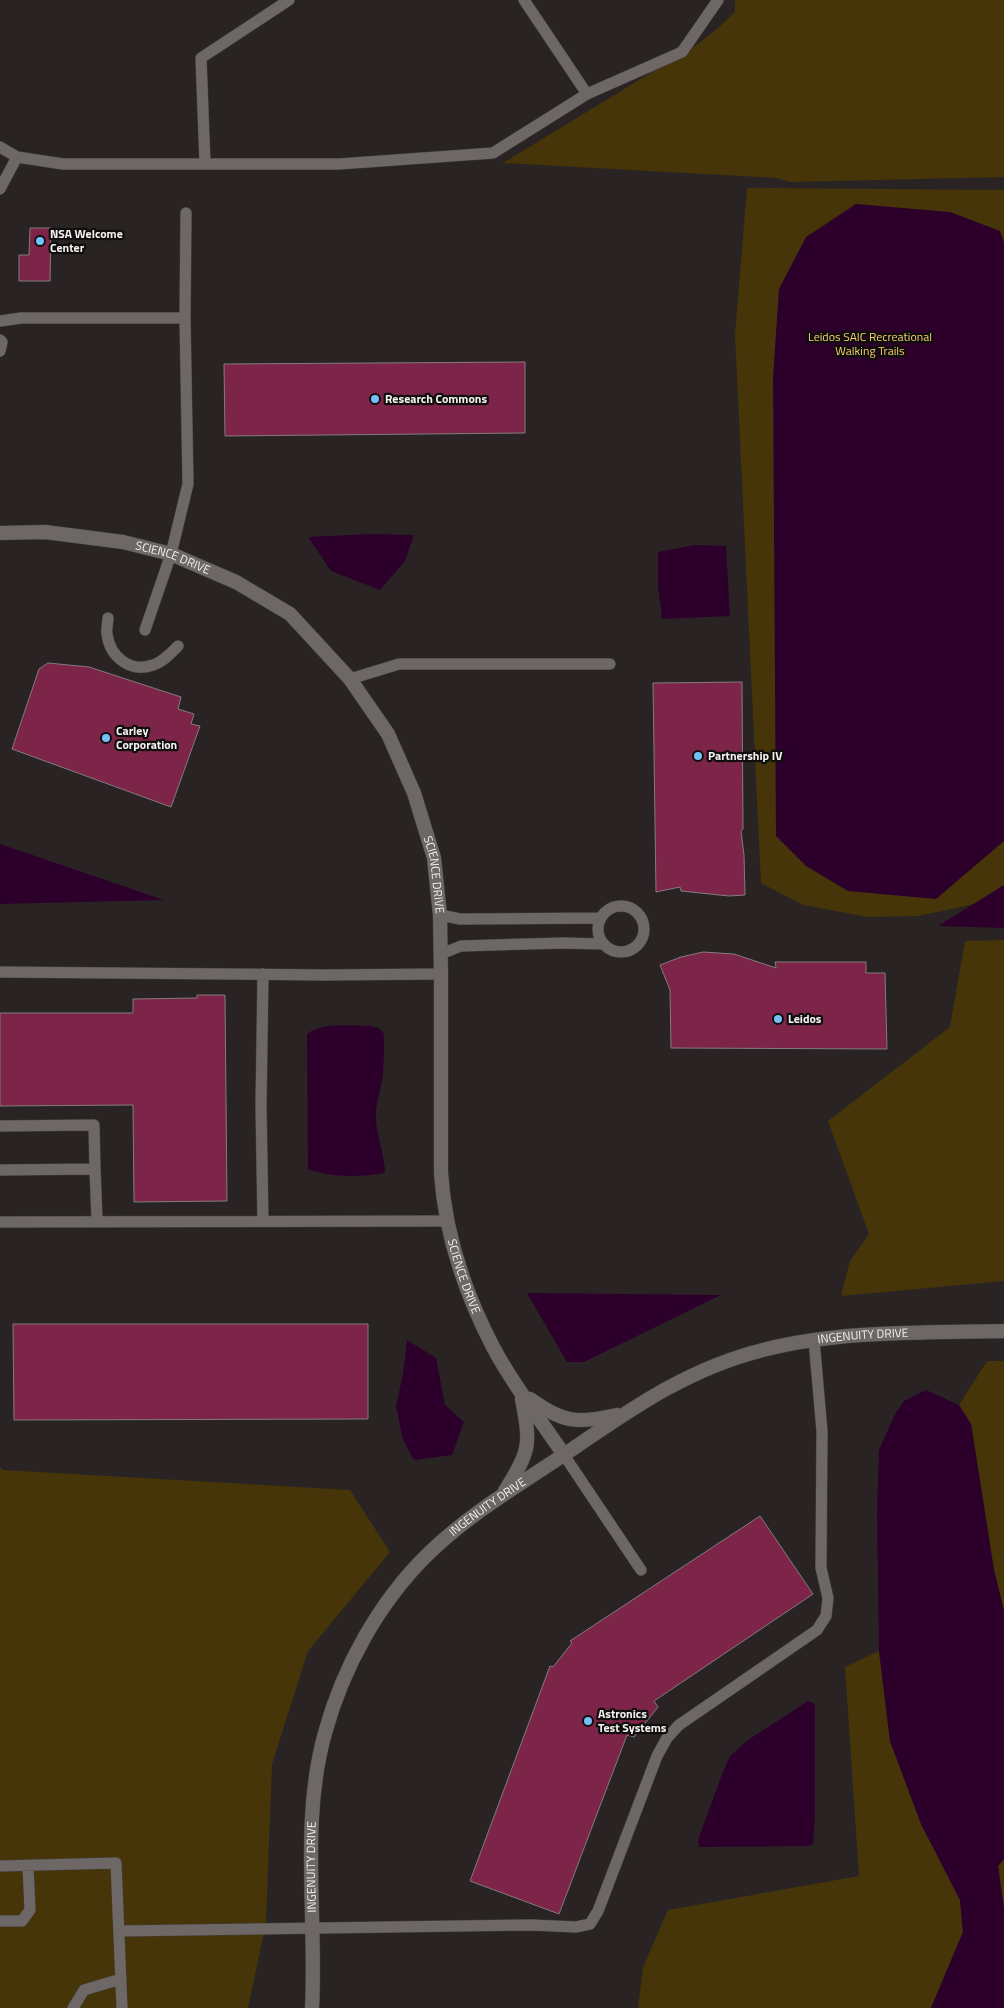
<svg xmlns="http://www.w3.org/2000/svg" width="1004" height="2008" font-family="'Titillium Web',sans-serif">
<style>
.green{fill:#453509}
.water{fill:#2c002b}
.building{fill:#7d2549;stroke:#827c7e}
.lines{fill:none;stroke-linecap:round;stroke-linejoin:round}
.service-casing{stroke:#443f3f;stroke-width:12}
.minor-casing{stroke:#443f3f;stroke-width:15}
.service{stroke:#6d6766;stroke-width:11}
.minor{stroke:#6d6766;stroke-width:14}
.poi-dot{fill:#75c0f6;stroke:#100e0d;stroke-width:2}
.labels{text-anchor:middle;stroke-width:4.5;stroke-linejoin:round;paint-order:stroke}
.poi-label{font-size:12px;font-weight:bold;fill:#f5f1f1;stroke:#100e0d;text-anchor:start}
.park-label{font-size:12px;fill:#f7cf6f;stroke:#100e0d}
.street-label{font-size:12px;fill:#f5f1f1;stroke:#100e0d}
</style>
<rect width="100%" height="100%" fill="#292423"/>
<!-- green -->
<path class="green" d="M 735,0 L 1004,0 L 1004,177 L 791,182 L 776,178 L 503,163 L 698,44 L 717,29 L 735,12 Z
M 747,188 L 1004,190 L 1004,898 L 918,916 L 868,917 L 803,905 L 761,883 L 735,335 Z
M 1004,940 L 1004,1281 L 841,1296 L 850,1261 L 869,1234 L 828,1121 L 950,1027 L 965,941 Z
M 987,1361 L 1004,1361 L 1004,1611 L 994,1570 L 971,1424 L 959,1405 Z
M 0,1467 L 3,1470 L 350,1490 L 390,1552 L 308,1651 L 272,1764 L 266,1923 L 248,2008 L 0,2008 Z
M 879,1651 L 890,1741 L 921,1824 L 960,1900 L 963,1932 L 931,2008 L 638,2008 L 643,1967 L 668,1910 L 859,1876 L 845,1667 Z
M 1004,1859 L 1004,1909 L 998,1866 Z"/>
<!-- water -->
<path class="water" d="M 856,204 L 950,212 L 1000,231 L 1004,243 L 1004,841 L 936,899 L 848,891 L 806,866 L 776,836 L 773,377 L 779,289 L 806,237 Z
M 370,534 L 414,535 L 405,561 L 380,590 L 331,571 L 308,537 Z
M 695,545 L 726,546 L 730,616 L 662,619 L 658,585 L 658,552 Z
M 0,844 L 164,900 L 0,904 Z
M 1004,885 L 1004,928 L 938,926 Z
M 370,1026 L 379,1028 L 384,1034 C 384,1047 384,1060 383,1073 C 382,1088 375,1103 376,1119 C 377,1138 385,1155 385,1173 C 359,1177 332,1178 308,1169 L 307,1034 C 323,1022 350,1026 370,1026 Z
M 527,1293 L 528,1293 L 721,1295 L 584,1362 L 567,1362 Z
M 407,1340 L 436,1358 L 445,1405 L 464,1422 L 452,1455 L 414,1460 L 403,1440 L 396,1406 L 403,1374 Z
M 926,1390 L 959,1405 L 971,1424 L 994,1570 L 1004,1611 L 1004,1859 L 998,1866 L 1004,1909 L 1004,2008 L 931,2008 L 963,1932 L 960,1900 L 921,1824 L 890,1741 L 879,1651 L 877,1512 L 879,1450 L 895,1414 L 904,1401 Z
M 808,1701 L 814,1703 L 815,1708 L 815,1816 L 813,1844 L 808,1846 L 699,1847 L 698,1840 L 722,1774 L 730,1756 L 748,1740 Z"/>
<!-- building -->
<path class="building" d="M 30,228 L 51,228 L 50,281 L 19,281 L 19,255 L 29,255 Z
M 525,362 L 525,433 L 225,436 L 224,364 Z
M 48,663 L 89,667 L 181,697 L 178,709 L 194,714 L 191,724 L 200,726 L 171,807 L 12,749 L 39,669 Z
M 742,682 L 743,829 L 741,831 L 744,855 L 745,895 L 729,896 L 681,891 L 680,887 L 656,892 L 653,683 Z
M 703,952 L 734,954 L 776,968 L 775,962 L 866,962 L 866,973 L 885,973 L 887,1049 L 671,1048 L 670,990 L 660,965 L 681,957 Z
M 197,995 L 225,995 L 227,1201 L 134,1202 L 133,1105 L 0,1106 L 0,1013 L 133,1013 L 133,999 L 197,998 Z
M 13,1324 L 368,1324 L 368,1419 L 14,1420 Z
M 760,1516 L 813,1594 L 654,1701 L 658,1707 L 634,1737 L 627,1735 L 559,1914 L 470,1881 L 550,1666 L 553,1667 L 572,1643 L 570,1641 Z"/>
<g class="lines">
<defs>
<path id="service" d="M 524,0 L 587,94
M 0,147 L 17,157 L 63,164 L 339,164 L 493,153 L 587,94 L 682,52 L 718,0
M 205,164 L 201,58 L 289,0
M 0,189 L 17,157
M 0,321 L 21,318 L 185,318
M 0,340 L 2,342 L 0,351
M 108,618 C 108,623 106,629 107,634 C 110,657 130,673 153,665 C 163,662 171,653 178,646
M 145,630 L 171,554 L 188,484 L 185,318 L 186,213
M 350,679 L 399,664 L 610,664
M598 929a23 23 0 1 1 46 0a23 23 0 1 1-46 0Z
M 440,915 L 460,919 L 600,918
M 441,954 L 461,946 L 563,943 L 604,944
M 0,972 L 324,975 L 441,974
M 263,974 L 261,1106 L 263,1221
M 0,1126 L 94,1125 L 95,1169 L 0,1170
M 95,1169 L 97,1220
M 0,1222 L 448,1221
M 564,1455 L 641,1570
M 0,1866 L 116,1863 L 122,2008
M 0,1921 L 22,1921 L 30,1910 L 28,1866
M 119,1931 L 532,1925 L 576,1927 L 590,1924 L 598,1911 L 657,1756 L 667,1738 L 679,1725 L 817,1630 L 826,1616 L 828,1598 L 821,1568 L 822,1431 L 814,1340
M 73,2008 L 84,1990 L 121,1979"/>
<g id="minor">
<path id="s1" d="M 0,533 L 45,532 L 123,542 L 171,554 L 236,582 L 290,614 L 350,679 L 388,734 L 414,793 L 434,858 L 440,915 L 441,974 L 441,1173 C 445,1233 465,1293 493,1347 C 513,1385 540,1419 564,1455"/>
<path d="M 530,1399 C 565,1424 577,1423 617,1415"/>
<path d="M 505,1491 C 530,1450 531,1446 522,1399"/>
<path id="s2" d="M 312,2008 C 317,1917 300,1822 325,1733 C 343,1667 379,1602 428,1554 C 471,1512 524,1482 574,1448 C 634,1407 690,1368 763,1350 C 841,1330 924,1333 1004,1331"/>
</g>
</defs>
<!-- service casing -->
<use href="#service" class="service-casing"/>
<!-- minor casing -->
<use href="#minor" class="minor-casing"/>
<!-- service -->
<use href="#service" class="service"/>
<!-- minor -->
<use href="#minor" class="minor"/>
</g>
<!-- markers -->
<g class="poi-dot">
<circle cx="40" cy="241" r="5"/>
<circle cx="375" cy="399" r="5"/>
<circle cx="106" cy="738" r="5"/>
<circle cx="698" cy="756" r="5"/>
<circle cx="778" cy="1019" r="5"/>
<circle cx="588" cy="1721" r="5"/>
</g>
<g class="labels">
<!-- poi labels -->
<g class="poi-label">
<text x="50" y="238">NSA Welcome<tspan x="50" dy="14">Center</tspan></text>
<text x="385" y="403">Research Commons</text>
<text x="116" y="735">Carley<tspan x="116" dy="14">Corporation</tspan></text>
<text x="708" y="760">Partnership IV</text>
<text x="788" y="1023">Leidos</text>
<text x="598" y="1718">Astronics<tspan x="598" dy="14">Test Systems</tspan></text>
</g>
<!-- park labels -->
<g class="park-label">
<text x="870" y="341">Leidos SAIC Recreational<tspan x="870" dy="14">Walking Trails</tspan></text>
</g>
<!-- street labels -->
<g class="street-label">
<text dy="4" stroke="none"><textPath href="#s1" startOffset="176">SCIENCE DRIVE</textPath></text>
<text dy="4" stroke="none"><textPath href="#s1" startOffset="611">SCIENCE DRIVE</textPath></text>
<text dy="4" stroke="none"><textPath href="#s1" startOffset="1016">SCIENCE DRIVE</textPath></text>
<text dy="4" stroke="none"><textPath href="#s2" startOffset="981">INGENUITY DRIVE</textPath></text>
<text dy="4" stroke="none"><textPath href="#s2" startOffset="561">INGENUITY DRIVE</textPath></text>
<text dy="4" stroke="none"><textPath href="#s2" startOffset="141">INGENUITY DRIVE</textPath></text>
</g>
</g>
</svg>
